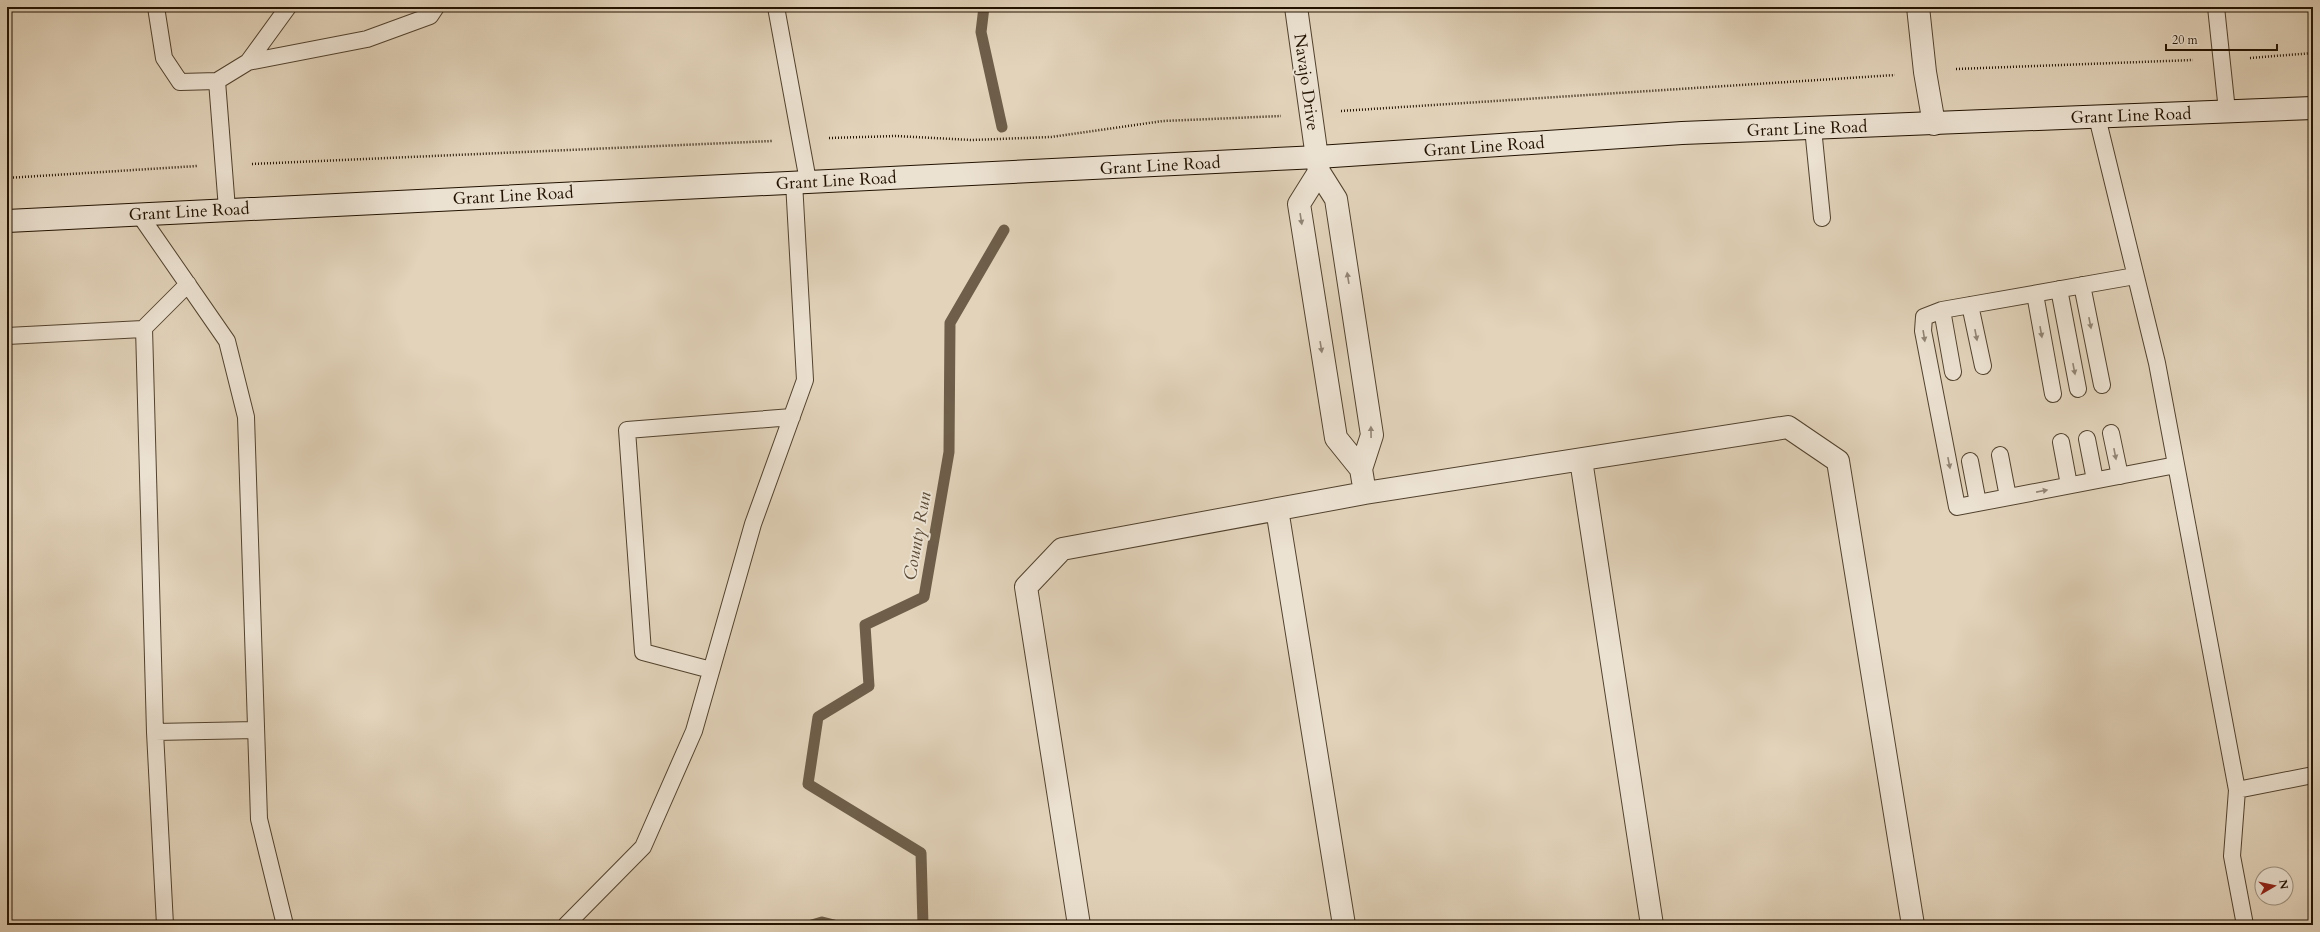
<svg xmlns="http://www.w3.org/2000/svg" width="2320" height="932" font-family="Cardo,serif">
<style>
.lines{fill:none;stroke-linecap:round;stroke-linejoin:round}
.stream{stroke:#6e5e4a;stroke-width:11}
.service-casing{stroke:#52422e;stroke-width:18}
.minor-casing{stroke:#52422e;stroke-width:24}
.secondary-casing{stroke:#221200;stroke-width:24}
.path{stroke:#221200;stroke-width:2.5;stroke-dasharray:1 2;stroke-linecap:butt}
.service{stroke:#ece2d2;stroke-width:16}
.minor{stroke:#ece2d2;stroke-width:22}
.secondary{stroke:#ece2d2;stroke-width:22}
.oneway{fill:#918474}
.labels{text-anchor:middle;stroke-width:4;stroke-linejoin:round;paint-order:stroke}
.street-label{font-size:17px;fill:#221200;stroke:#ece2d2}
.water-label{font-size:18px;font-style:italic;fill:#5b4b37;stroke:#ece2d2}
</style>
<rect width="100%" height="100%" fill="#e2d3ba"/>
<filter id="stains"><feTurbulence type="fractalNoise" baseFrequency=".005" numOctaves="4"/><feColorMatrix values="0 0 0 0 .2 0 0 0 0 .09 0 0 0 0 .02 0 0 0 .5 -.17"/></filter>
<radialGradient id="worn" r=".72"><stop offset=".6" stop-color="#630" stop-opacity="0"/><stop offset="1" stop-color="#630" stop-opacity=".3"/></radialGradient>
<g class="lines">
<!-- stream -->
<path class="stream" d="M 984,7 L 981,32 L 1002,127
M 812,925 L 822,922 L 834,925
M 923,925 L 921,853 L 808,784 L 818,717 L 869,686 L 865,625 L 924,597 L 949,452 L 950,323 L 1004,230"/>
<defs>
<path id="service" d="M 156,7 L 164,58 L 180,82 L 217,81 L 248,62 L 367,39 L 430,16 L 436,7
M 776,7 L 808,181
M 2216,7 L 2227,111
M 248,62 L 288,7
M 217,81 L 227,209
M 2097,117 L 2157,363 L 2237,790 L 2313,775
M 1813,128 L 1822,218
M 139,214 L 227,341 L 246,417 L 259,819 L 285,925
M 2135,276 L 1942,310 L 1924,317 L 1923,331 L 1957,507 L 2176,465
M 2082,285 L 2102,385
M 2059,289 L 2078,389
M 2035,294 L 2053,394
M 1970,305 L 1983,366
M 1942,310 L 1953,372
M 144,328 L 155,732
M 7,336 L 143,329 L 188,284
M 2111,433 L 2120,476
M 2087,439 L 2095,480
M 2061,442 L 2069,485
M 2000,455 L 2008,497
M 1970,461 L 1978,503
M 711,670 L 643,652 L 627,430 L 792,417
M 2237,790 L 2232,856 L 2245,925
M 165,925 L 155,732 L 256,730
M 566,925 L 643,847 L 694,731 L 753,524 L 805,380 L 794,182"/>
<path id="minor" d="M 1296,7 L 1319,172 L 1336,199 L 1372,435 L 1361,469
M 1918,7 L 1925,72 L 1934,124
M 1319,172 L 1299,204 L 1336,438 L 1361,469 L 1363,481
M 1581,460 L 1652,925
M 1277,509 L 1344,925
M 1079,925 L 1026,587 L 1062,549 L 1365,493 L 1788,427 L 1838,461 L 1913,925"/>
<path id="secondary" d="M 7,221 L 1318,157 L 1682,133 L 2313,108"/>
</defs>
<!-- service casing -->
<use href="#service" class="service-casing"/>
<!-- minor casing -->
<use href="#minor" class="minor-casing"/>
<!-- secondary casing -->
<use href="#secondary" class="secondary-casing"/>
<!-- path -->
<path class="path" d="M 2250,58 L 2313,53
M 1956,69 L 2193,60
M 1341,111 L 1895,75
M 829,138 L 896,136 L 972,140 L 1051,137 L 1163,121 L 1281,116
M 252,164 L 772,141
M 7,178 L 197,166"/>
<!-- service -->
<use href="#service" class="service"/>
<!-- minor -->
<use href="#minor" class="minor"/>
<!-- secondary -->
<use href="#secondary" class="secondary"/>
</g>
<!-- one-way arrows -->
<defs><path id="oneway-solid" d="M-6-.8H1V-3.2L6.5 0L1 3.2V.8H-6Z"/></defs>
<g class="oneway">
<use href="#oneway-solid" transform="translate(1301 219) rotate(81)"/>
<use href="#oneway-solid" transform="translate(1348 278) rotate(-99)"/>
<use href="#oneway-solid" transform="translate(2090 323) rotate(79)"/>
<use href="#oneway-solid" transform="translate(2041 332) rotate(80)"/>
<use href="#oneway-solid" transform="translate(1976 335) rotate(79)"/>
<use href="#oneway-solid" transform="translate(1924 336) rotate(81)"/>
<use href="#oneway-solid" transform="translate(1321 347) rotate(81)"/>
<use href="#oneway-solid" transform="translate(2074 369) rotate(79)"/>
<use href="#oneway-solid" transform="translate(1371 432) rotate(-91)"/>
<use href="#oneway-solid" transform="translate(2115 454) rotate(79)"/>
<use href="#oneway-solid" transform="translate(1949 463) rotate(79)"/>
<use href="#oneway-solid" transform="translate(2042 491) rotate(-11)"/>
</g>
<g class="labels">
<!-- street labels -->
<g class="street-label">
<text transform="translate(1307 82) rotate(82)" y="6">Navajo Drive</text>
<text transform="translate(2131 115) rotate(-2)" y="6">Grant Line Road</text>
<text transform="translate(1807 128) rotate(-2)" y="6">Grant Line Road</text>
<text transform="translate(1484 146) rotate(-4)" y="6">Grant Line Road</text>
<text transform="translate(1160 165) rotate(-3)" y="6">Grant Line Road</text>
<text transform="translate(836 180) rotate(-3)" y="6">Grant Line Road</text>
<text transform="translate(513 195) rotate(-3)" y="6">Grant Line Road</text>
<text transform="translate(189 211) rotate(-3)" y="6">Grant Line Road</text>
</g>
<!-- water labels -->
<g class="water-label">
<text transform="translate(917 536) rotate(-80)" y="6">County Run</text>
</g>
</g>
<!-- margin -->
<rect width="2320" height="932" fill="none" stroke="#e2d3ba" stroke-width="24"/>
<rect x="8" y="8" width="2304" height="916" fill="none" stroke="#221200" stroke-width="2"/>
<rect x="12" y="12" width="2296" height="908" fill="none" stroke="#221200"/>
<!-- north arrow -->
<g transform="translate(2274 886) rotate(81)"><circle r="19" fill="#ece2d2" stroke="#9b8f7e"/>
<path d="M0-3L7 15L0 10L-7 15Z" fill="#8f2418"/>
<text y="-6" font-size="11" font-weight="bold" text-anchor="middle" fill="#221200">N</text>
</g>
<!-- scale -->
<path d="M2166 44v6h111v-6" fill="none" stroke="#221200" stroke-width="2"/>
<text x="2172" y="44" font-size="12" fill="#221200" stroke="#ece2d2" stroke-width="3" paint-order="stroke">20 m</text>
<rect width="100%" height="100%" filter="url(#stains)"/>
<rect width="100%" height="100%" fill="url(#worn)"/>
</svg>
